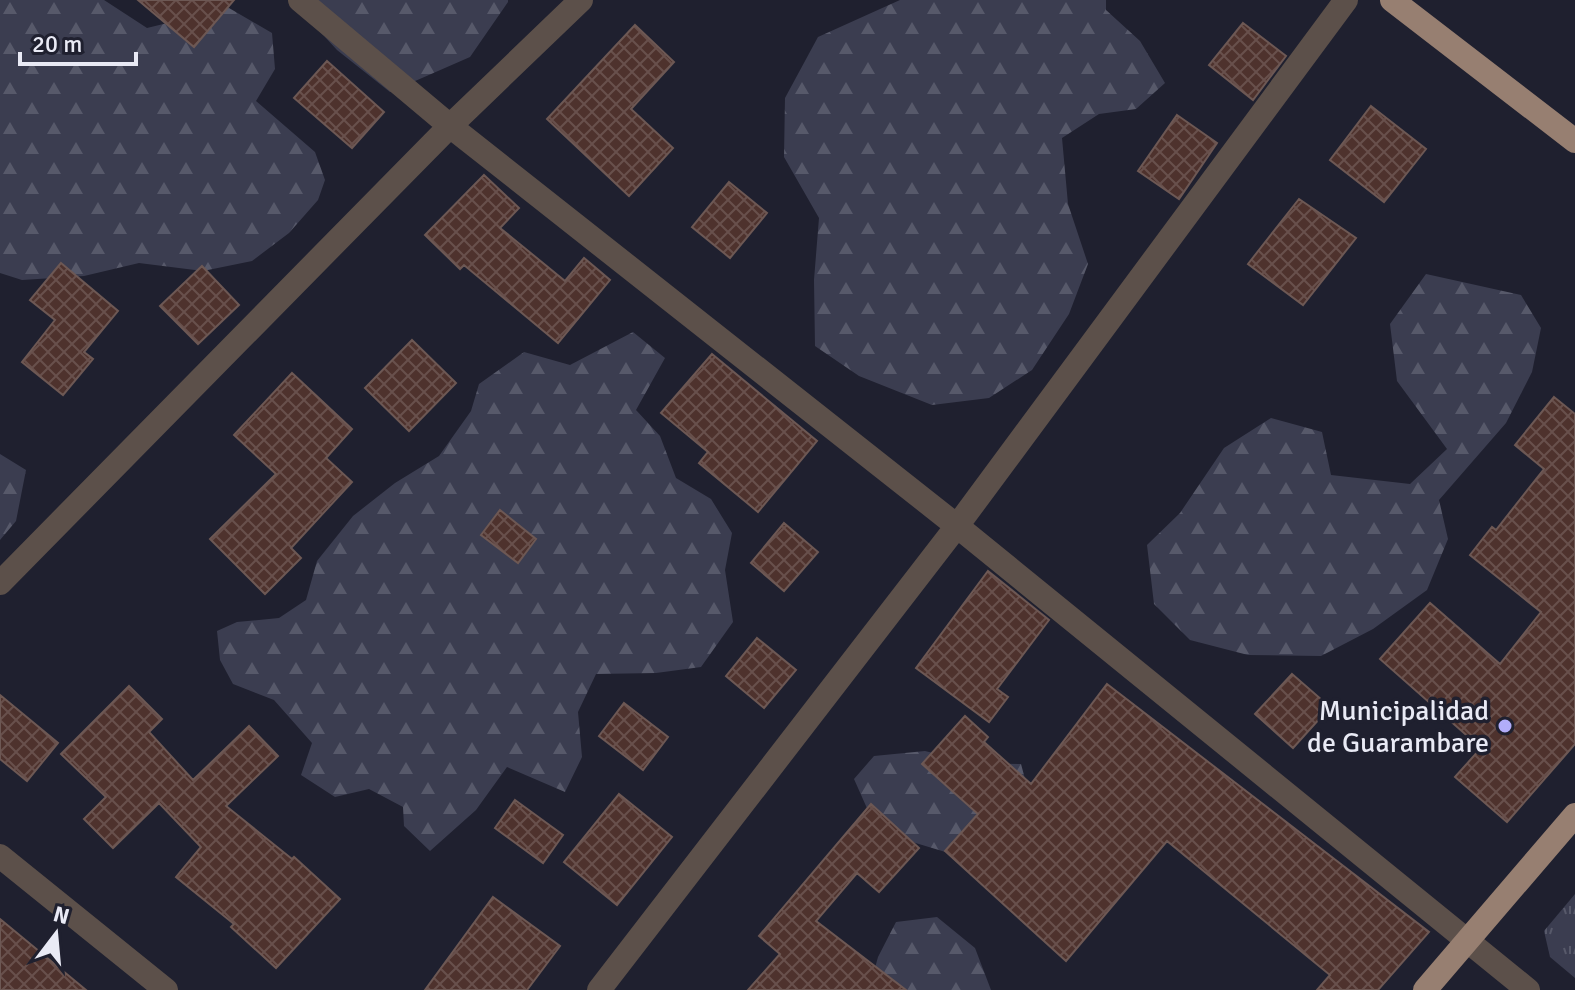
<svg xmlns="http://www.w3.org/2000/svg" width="1575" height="990" font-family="Signika,sans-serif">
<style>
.forest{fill:url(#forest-firs)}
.park{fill:url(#park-tufts)}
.building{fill:url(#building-cross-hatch);stroke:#6d5854;stroke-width:2}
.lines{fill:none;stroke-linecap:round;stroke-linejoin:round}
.minor{stroke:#5c504a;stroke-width:24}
.major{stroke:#977f71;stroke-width:24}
.poi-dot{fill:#b2adf9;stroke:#1f202f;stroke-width:3}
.labels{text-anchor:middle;stroke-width:7;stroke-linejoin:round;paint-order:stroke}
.poi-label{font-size:28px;fill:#e9eaf5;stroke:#1f202f;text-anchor:end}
</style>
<defs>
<pattern id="forest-firs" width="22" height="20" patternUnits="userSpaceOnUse" patternTransform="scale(2)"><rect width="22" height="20" fill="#3b3d50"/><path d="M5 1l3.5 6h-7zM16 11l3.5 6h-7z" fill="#57596a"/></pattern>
<pattern id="park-tufts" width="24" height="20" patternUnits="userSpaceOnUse" patternTransform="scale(2)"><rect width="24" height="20" fill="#3b3d50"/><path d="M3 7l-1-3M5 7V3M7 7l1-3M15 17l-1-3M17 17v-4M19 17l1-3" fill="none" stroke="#57596a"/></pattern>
<pattern id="building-cross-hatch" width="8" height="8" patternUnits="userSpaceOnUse" patternTransform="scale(2)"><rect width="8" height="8" fill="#4e322d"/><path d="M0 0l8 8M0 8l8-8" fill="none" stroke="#68504c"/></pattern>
</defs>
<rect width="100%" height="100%" fill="#1f202f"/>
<!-- forest -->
<path class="forest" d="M 0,0 L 104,0 L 147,28 L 229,8 L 272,33 L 275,69 L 256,101 L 315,152 L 325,180 L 318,200 L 289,233 L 252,261 L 203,271 L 139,263 L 84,276 L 22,280 L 0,273 Z
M 291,0 L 508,0 L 508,2 L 470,57 L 390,92 L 337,50 Z
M 900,0 L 1106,0 L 1106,10 L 1140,41 L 1165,83 L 1136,109 L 1099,114 L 1062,138 L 1068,204 L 1088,264 L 1069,314 L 1032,370 L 989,398 L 932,405 L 859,376 L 815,346 L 814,280 L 819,218 L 784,157 L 785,98 L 818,37 Z
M 1426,274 L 1521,295 L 1541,328 L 1532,372 L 1506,423 L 1439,500 L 1448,539 L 1427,590 L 1373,629 L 1321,656 L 1248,655 L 1190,640 L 1154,604 L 1147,545 L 1180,513 L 1224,448 L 1271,418 L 1322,432 L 1331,475 L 1410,484 L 1447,449 L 1397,381 L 1390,324 Z
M 633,332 L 665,358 L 636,410 L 660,436 L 676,478 L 711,499 L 732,533 L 725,570 L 733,622 L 701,667 L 656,673 L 596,674 L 578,712 L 582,757 L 565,792 L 507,767 L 476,810 L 430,851 L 404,826 L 403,807 L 369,789 L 335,797 L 301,775 L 312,743 L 274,700 L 233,684 L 220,660 L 217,631 L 237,622 L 279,618 L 306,600 L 317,561 L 353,516 L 395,483 L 439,456 L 471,411 L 479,384 L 524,352 L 570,365 Z
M 0,454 L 26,470 L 16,521 L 0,540 Z
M 925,751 L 973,763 L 1021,764 L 1028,790 L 952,854 L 909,841 L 870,815 L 854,779 L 874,756 Z
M 937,917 L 975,948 L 991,990 L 869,990 L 878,957 L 896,922 Z"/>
<!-- park -->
<path class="park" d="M 1575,894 L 1575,978 L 1550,957 L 1544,931 Z"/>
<!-- building -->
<path class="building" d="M 138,0 L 234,0 L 194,47 Z
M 1243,23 L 1286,56 L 1253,100 L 1209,65 Z
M 635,25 L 674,62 L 631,109 L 673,148 L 629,196 L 547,119 Z
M 327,61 L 384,112 L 352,148 L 294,98 Z
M 1371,106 L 1426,149 L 1384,202 L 1330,160 Z
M 1177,115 L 1217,143 L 1179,199 L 1138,171 Z
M 484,175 L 519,208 L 500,228 L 565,281 L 584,258 L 610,280 L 558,343 L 464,265 L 460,269 L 425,235 Z
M 729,182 L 767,213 L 730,258 L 692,227 Z
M 1299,199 L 1356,238 L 1303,305 L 1248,264 Z
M 61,263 L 118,311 L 84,352 L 93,359 L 63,395 L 22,362 L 55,320 L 30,300 Z
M 202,266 L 239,305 L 198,344 L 160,306 Z
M 412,340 L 456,383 L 409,431 L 365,388 Z
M 712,354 L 817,441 L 758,512 L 699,463 L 708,452 L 661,413 Z
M 292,373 L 352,429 L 326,458 L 352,482 L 291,548 L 301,558 L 265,594 L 210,539 L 276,474 L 234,435 Z
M 1554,397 L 1575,414 L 1575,744 L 1507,822 L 1455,777 L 1481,748 L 1380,659 L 1430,603 L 1500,664 L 1541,612 L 1470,555 L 1492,527 L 1496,530 L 1544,469 L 1515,445 Z
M 500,510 L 536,539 L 518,563 L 481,535 Z
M 784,523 L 818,552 L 784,591 L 751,563 Z
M 988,571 L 1049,620 L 997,689 L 1008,697 L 989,722 L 916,668 Z
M 757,638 L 796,670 L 764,708 L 726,676 Z
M 1292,674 L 1330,707 L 1293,748 L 1255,714 Z
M 1107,684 L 1429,932 L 1378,990 L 1317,990 L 1330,975 L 1167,841 L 1066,961 L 945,851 L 978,814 L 922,764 L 965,716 L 988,737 L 984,742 L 1031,784 Z
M 129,686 L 162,719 L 149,732 L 193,780 L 249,726 L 278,756 L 226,806 L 292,859 L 294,857 L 340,899 L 276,968 L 231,927 L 234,924 L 176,877 L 201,847 L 159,803 L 113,848 L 84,819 L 106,797 L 61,754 Z
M 0,695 L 58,743 L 27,781 L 0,759 Z
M 624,703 L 668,737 L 643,770 L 599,736 Z
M 619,794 L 672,837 L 617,905 L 564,862 Z
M 515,800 L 563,835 L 543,863 L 495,828 Z
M 871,804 L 919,848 L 879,892 L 857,873 L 816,921 L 906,990 L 748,990 L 780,954 L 759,936 Z
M 493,897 L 560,946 L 527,990 L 425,990 Z
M 0,919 L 86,990 L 0,990 Z"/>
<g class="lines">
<!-- minor -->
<path class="minor" d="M 300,0 L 450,126 L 957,526 L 1528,990
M 0,583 L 450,126 L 581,0
M 0,856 L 166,990
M 599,990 L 957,526 L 1346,0"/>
<!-- major -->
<path class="major" d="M 1392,0 L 1575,141
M 1425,990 L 1575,815"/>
</g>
<!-- markers -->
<circle class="poi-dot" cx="1505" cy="726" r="8"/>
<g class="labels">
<!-- poi labels -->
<g class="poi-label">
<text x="1489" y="720">Municipalidad<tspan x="1489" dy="32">de Guarambare</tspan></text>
</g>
</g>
<!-- north arrow -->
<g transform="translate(56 934) rotate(16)" stroke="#1f202f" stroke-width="6" paint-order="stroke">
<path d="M0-6L14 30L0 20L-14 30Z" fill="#e9eaf5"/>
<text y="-12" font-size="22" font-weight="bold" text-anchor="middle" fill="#e9eaf5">N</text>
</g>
<!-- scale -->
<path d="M20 52v12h116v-12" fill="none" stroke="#e9eaf5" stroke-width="4"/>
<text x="32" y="52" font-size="24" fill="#e9eaf5" stroke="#1f202f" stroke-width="6" paint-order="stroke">20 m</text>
</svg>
